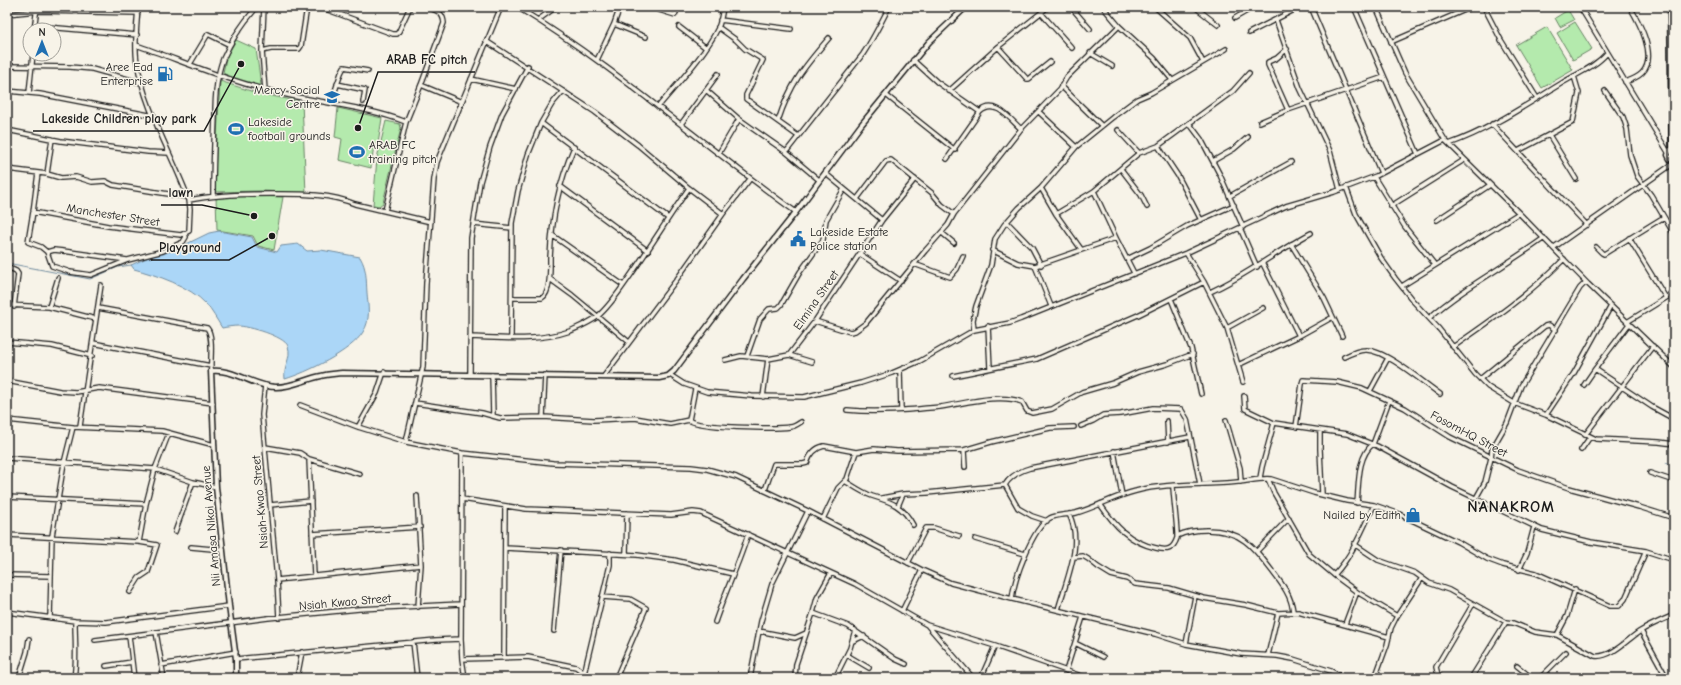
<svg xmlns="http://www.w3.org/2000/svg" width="1681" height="685" font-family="'Comic Neue',sans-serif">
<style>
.green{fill:#b4eaad;stroke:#688364}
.water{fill:#abd6f7;stroke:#728c9f}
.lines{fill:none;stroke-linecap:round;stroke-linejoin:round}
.stream{stroke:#728c9f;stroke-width:1}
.minor-casing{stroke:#1c1c1c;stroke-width:6}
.tertiary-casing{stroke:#1c1c1c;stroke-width:7}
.minor{stroke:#f7f3e8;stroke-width:3.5}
.tertiary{stroke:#f7f3e8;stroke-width:4}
.labels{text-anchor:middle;stroke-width:3;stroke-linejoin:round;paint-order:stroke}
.poi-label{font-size:12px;fill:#1c1c1c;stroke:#f7f3e8;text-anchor:end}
.street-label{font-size:12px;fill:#1c1c1c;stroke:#f7f3e8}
.district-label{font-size:16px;font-weight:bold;letter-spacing:1px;fill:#1c1c1c;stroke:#f7f3e8}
.leader{fill:none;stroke:#1c1c1c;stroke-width:1.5}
.callout-dot{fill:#1c1c1c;stroke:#f7f3e8;stroke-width:1.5}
.callout-label{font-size:13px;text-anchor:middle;font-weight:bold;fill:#1c1c1c;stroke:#f7f3e8;stroke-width:3;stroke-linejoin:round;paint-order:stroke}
</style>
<rect width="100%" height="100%" fill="#f7f3e8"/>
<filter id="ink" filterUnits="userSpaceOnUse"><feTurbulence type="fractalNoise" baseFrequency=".025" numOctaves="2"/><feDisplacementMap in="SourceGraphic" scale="8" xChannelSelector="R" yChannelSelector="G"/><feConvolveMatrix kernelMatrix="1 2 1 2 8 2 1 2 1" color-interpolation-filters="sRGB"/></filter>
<g filter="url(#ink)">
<!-- green -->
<path class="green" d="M 1568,10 L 1574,20 L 1560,27 L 1555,18 Z
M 1575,22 L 1592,49 L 1573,60 L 1557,33 Z
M 1547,27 L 1573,70 L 1542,88 L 1516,45 Z
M 236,40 L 256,49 L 261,85 L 265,90 L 241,83 L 223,73 L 226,58 Z
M 220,81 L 257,93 L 302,102 L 306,193 L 262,191 L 214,192 Z
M 338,108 L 382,118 L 378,144 L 374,144 L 371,168 L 339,160 L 342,139 L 335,137 Z
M 386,121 L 400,124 L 401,128 L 385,194 L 383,203 L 379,206 L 373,205 L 377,158 Z
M 252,196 L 283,197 L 274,250 L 258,246 L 253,236 L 217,230 L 216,197 Z"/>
<!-- water -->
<path class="water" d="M 219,231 L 252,237 L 257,247 L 277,252 L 281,246 L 298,244 L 307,251 L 321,250 L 360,257 C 367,269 366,279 367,293 C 368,306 371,320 363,332 C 352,351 306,373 285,379 C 283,366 292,358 288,346 C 284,336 248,326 238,326 C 233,326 227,327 222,328 C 217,320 212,311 206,304 C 190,286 156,275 134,269 L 131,265 L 151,256 L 174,250 L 209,233 Z"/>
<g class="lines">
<!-- stream -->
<path class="stream" d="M 7,263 L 90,279 L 118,267 L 131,265
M 1666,463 L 1674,466"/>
<defs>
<path id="minor" d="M 264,7 L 262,51 L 265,90
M 320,7 L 393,34 L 397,34 L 399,31 L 410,7
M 517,7 C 616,67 702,145 796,212
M 649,7 L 675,15 L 678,7
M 1071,7 L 1090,29
M 1103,7 L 1119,26 L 1154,58 L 1172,80
M 1155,7 L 1190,38 L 1203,62
M 1195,7 L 1218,25
M 1311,7 L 1381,173
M 1354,7 L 1418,154
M 1376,7 L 1405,73 L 1445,140 L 1519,213 L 1588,284 L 1674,367
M 1484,7 L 1501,40 L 1537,98
M 1580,7 L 1668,152
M 1041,13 L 1072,48
M 7,14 L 37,11 L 138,13
M 1235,18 L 1254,7
M 538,20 L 556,7
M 720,20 L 791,29
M 1276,20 L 1300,88 L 1330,151 L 1340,190
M 614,24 L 646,37
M 36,26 L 137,35
M 679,27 L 705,47
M 718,27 L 736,40 L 745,49 L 763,60 L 746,95 L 746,99 L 798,136
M 34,30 L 37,7
M 1249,33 L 1300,7
M 486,41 L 595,112 L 638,145 L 689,188 L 723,214
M 1391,42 L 1472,7
M 136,45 C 182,61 228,81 275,92 C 318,103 364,106 406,122
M 998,47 L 1027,79 L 1029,79 L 1050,62
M 1287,49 L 1277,58 L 1268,62 L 1268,65 L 1288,110
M 262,51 L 271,49 L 299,49 L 301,46 L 307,7
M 1090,53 L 1112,66
M 597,60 L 614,24 L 620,7
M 913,60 L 937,82 L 980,112
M 190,64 L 208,34 L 230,45
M 7,66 L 70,67 L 92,69 L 142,83
M 471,79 L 516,89
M 1625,82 C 1631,80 1637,78 1642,73 C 1658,57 1639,22 1630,7
M 337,84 L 365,90 L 363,102
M 421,85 L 462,102
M 1061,86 L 1102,126
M 706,90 L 739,119 L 786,152 L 819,180
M 7,91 L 40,94 L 154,116
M 949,91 L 998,47 L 1048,7
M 1605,91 L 1623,117 L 1627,129 L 1630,155 L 1637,176 L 1651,195 L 1674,234
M 29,93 L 33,54
M 886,95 L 955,150
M 331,103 L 341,73 L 344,67 L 368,71
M 658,107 C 677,84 705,55 718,28 C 721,21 722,14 723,7
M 1039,112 L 1076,147
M 778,121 C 790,84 804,67 829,38
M 1260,122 L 1288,110 L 1384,77
M 541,123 L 668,218
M 1189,123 L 1201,139 L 1220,175 L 1243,227
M 681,124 L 718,74
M 1492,124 L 1587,225
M 7,130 L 61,141 L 148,152 L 169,153
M 1118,130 L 1139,153
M 1549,135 L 1576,179
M 1449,144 C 1489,130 1526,105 1562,83 C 1577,74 1595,67 1607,53
M 1158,146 L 1178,176 L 1201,220
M 1518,151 L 1573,122 L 1579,93 L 1574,76
M 786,152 L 863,54 C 873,39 881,23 889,7
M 719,153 L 739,119
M 947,159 L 980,112 C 995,98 1010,119 1021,129
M 1213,161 L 1234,149 L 1248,137
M 7,169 L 47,174 L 61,178 L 76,177 L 92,182 L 105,181 L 113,185 L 187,197
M 1121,169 L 1141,195 L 1147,207
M 38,173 L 33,212 L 28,242 L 41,247 L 47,252 L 52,266 L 70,272 L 91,275 L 128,260 L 163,251 L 183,242 L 186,237 L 185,233
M 825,173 L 882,220
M 47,174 L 52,139
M 1374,177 L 1405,227 L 1435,265
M 560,186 L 648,251
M 1346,187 L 1356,214 L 1381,258 L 1395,278 L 1413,301 L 1439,329 L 1475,374 L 1488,387 L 1514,403 L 1546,415 L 1596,439 L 1659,442 L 1674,444
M 1041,188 L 1056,214 L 1081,249
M 1094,191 L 1116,238
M 213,195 C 213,169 214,143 215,116 C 215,97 216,77 223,59 C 231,40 243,23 256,8
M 1230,196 L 1291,162
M 857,199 L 886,161 L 891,160 L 932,193 L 942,205 L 954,214
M 189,200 C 216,195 243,194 271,194 C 299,194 329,193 355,204 L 431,222
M 1391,206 L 1464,160
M 385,211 L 406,122 L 421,85 L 444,23 C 443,12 437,11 428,7
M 33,212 L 108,226 L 181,235 L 189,231 L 190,209 L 189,200 C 172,154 145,110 137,62 C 134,45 137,25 138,7
M 1056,214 L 1094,191 L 1139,153 L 1158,146 L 1233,91 L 1249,73
M 1437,220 L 1490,185
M 1007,222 L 1032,248 L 1041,265
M 473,224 L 512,228
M 1240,228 L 1257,267
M 942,233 L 954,243
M 552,235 L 623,285
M 1629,238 L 1666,298
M 1291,244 L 1324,298 L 1342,336
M 1596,247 L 1602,253 L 1604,254 L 1664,217
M 1553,248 L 1674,163
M 992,250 L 1018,263 L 1035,266
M 47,252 L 54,250 L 63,251 L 127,260
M 1186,253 L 1204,282 L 1227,328 L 1243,382
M 860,254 L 901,281
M 1127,259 L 1150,248 L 1187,226 L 1234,205
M 914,264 L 950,277 L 957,269 L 963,256
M 1263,264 L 1299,336
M 7,267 L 16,271 L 18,274 L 14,307
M 550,279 L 572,295 L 629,342
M 1402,286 L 1519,213
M 1210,292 C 1246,276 1277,251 1311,233
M 512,298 L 542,298 C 551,293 550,267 550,258 C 552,217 558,185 574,147
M 1171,299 L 1191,348 L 1201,394
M 7,305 L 49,307 L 96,319
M 1051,306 L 1035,266 L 1116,238 L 1134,273
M 49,307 L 58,278
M 98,308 L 207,328 C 214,336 210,360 211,371
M 1429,318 C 1464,287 1506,266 1544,238
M 815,321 L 850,332 L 855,331 L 866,323 L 925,251 L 948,225 L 954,214 L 1021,129 L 1059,90 L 1067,77 L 1119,26
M 1627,322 L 1674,293
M 1629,324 L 1595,369 L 1652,407 L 1674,419
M 988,326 L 990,368
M 1227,328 L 1263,308
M 974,330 L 973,320 L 976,306 L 991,265 L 995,239 L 1004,225 L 1019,208 L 1041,188 L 1076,147 L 1113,117 L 1137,99 L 1151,93 L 1226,49
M 470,337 C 503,338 538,342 570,331 C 579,327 589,323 597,317 C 609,307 619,292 628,279 C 649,249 668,218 689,188
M 511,338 L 512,223 L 518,191 L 528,155 L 541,123 L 552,104 L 563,91
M 7,342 L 52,346 L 92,356
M 93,343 L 211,366
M 1453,347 C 1492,320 1531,293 1564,259
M 789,355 L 815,321 L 882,220 L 915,179
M 747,356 L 760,319 L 769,309 L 778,308 L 781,305 L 800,272 L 823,240 L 826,220 L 844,189
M 1344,357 C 1350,354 1358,350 1365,350 C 1383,348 1424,383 1440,394
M 725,360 L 741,356 L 768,359 L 789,355 L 812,362
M 1238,365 L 1299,336 L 1333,317
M 900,370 L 901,410
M 470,374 L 471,238 L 480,182 L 490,147 L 502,114 L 528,66
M 492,375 L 493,416
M 670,375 L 684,384 L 707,392 L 752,396 L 804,397 L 861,383 L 892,373 L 920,361 L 974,330 L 1010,323 L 1021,319 L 1186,253 L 1286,206 L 1334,192 L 1376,176 L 1445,140
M 604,376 L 677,279 L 723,214 L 750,179
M 953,376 L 1037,359 L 1138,315 L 1204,282
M 1480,379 L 1545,326 L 1549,325 L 1556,330
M 7,381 L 60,391 L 76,392 L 99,388 L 213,403
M 265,385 L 262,415 L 277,580 L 279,618
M 1584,385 L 1595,369
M 1370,391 L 1388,358
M 1244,396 L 1245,409 L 1274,423 L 1347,434 L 1377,446 L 1452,487 L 1542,530 L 1591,542 L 1646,551 L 1674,560
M 763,397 L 768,359
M 415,403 L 482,413 L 500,418 L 543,417 L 594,420 L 635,418 L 670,424 L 689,420 C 697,428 776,429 790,427 C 794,427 798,424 801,422
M 300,405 L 358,427 L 406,442 L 462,453 L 553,463 L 691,467 L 707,469 L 736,477 L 808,511 L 922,570 L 951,583 L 1012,599 L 1155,634 L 1186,644 L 1241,654 L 1277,656 L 1293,659 L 1331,671 L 1344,678
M 847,410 C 878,413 909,410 940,407 C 963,404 999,393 1022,402 L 1027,411 L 1032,413 L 1052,409 L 1082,392 L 1113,383 L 1138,372 L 1167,364 L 1193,354
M 1546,415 L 1574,373 L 1611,306
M 543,417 L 545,375
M 7,420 L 73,427 L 162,431 L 214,445
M 689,420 L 695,389
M 1226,420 L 1240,468 L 1241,482
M 1167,421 L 1168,442
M 80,426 L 101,285
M 1081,426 L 1093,421 L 1103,415 L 1121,414 L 1153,408 L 1181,409 L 1187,419 L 1200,484
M 358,427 L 377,393 L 384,372
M 1296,427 L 1302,384 L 1303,380 L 1337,382 L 1362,388 L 1405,408 L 1450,437 L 1518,470 L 1569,488 L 1639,507 L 1674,518
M 1320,430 L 1320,449 L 1322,494
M 1585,435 L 1653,346
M 406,442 L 423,367 L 426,283 L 434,179 L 437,162 L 501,7
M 265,447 L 300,453 L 309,459 L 360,474
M 964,450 L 965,467
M 1581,450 L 1590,437
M 1114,451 L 1122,495
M 462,453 L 461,639 L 462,659 L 465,678
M 7,458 L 155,469 L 193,482 L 216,487
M 309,459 L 314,576
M 1650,473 L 1674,481
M 1260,478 L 1262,467 L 1274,423
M 1268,479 L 1274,493 L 1309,554 L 1334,575 C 1352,556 1363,529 1374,505
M 845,481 C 853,486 863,493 872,496 C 892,502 903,506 913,525
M 1005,485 C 1011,475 1020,471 1030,468 L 1190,437
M 1005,485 L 1018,508 L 1032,516 L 1047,521
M 765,490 L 774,464 L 803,464 L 807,463 C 810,454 815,448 824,446 L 856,452 L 874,449 L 897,451 L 964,450 L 991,442 L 1050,428 L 1074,427
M 417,496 L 421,565 L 418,607
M 7,497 L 146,504
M 882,498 L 903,494 L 927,493 L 1005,485
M 1476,498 L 1485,482 L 1491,458 L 1492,449 L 1507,423 L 1521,386 L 1580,288 L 1586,282
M 462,499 L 526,509 L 671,515 L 693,512 L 701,513 L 855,584 L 927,625 L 995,646 L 1087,678
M 1357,503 C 1359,484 1357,457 1373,444 L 1389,401
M 1100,504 C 1115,526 1129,542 1156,548 C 1167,551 1173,550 1177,538 C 1178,532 1173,495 1173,486
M 270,505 L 311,501
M 898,506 L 903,494
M 823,519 L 838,488 L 847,479 L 856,452
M 175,532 L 193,482
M 312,534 L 420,527
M 7,535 L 139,542 L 157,545 L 148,572 L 139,578 L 130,592
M 1177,536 C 1187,531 1196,530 1207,530 C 1241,530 1253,546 1272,571 C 1282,584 1291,595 1293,611
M 975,539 L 1025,554
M 139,542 L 146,504 L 155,469 L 169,433
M 1354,544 L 1378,560 L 1415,573 L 1429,583 L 1449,590 L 1506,622 L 1513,623 L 1535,632 L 1557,635 L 1595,656 C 1611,658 1627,640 1639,632 C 1650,625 1662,620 1674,615
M 191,547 L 223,550
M 505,548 L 637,555 L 674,560 L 733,574
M 1257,551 L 1289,518
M 626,554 L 627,513
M 1074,557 L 1083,556 L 1088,559 L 1098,567 L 1111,575 L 1127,579 L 1135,584 L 1169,588 L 1203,598 L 1246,605 L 1278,613
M 908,563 L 926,528 L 934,528 L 959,536
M 1519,570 L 1527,553 L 1534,527
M 7,575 L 51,576
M 1334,575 L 1357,592 L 1397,616
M 277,580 L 421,565
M 602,597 L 630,599 L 646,608 L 616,678
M 1012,599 C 1014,580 1032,528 1050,518 C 1058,514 1068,515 1076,513 C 1097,507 1115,496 1136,491 C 1169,482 1204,486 1238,482 C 1250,481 1259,478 1271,479 L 1314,493 L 1347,501 L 1374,505 L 1397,513 L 1458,542 L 1487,559 L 1503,565 L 1536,573 L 1610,606 L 1619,606 L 1625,599 L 1646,551
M 1058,610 C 1066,580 1084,544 1069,514
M 902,611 L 922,570
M 7,612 L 75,621 L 106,622 L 229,606
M 813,613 L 848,626 L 895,659 L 906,664
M 50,618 L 52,536 L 64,463 L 73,427
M 715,622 C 725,592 739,564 748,534
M 1345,624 L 1357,592
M 928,626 L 973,678
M 554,631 L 561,550
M 759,631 L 795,638 L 806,633
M 1641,631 L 1667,678
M 156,632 L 164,678
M 1557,635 L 1567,616 L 1575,589
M 129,636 L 134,678
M 95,640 L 268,618 L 359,609 L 461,604
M 853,641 L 864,636
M 413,642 L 417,678
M 1075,643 L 1103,657
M 1186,644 L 1195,596
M 847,655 L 869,668
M 1268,655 L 1278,613 L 1298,612 L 1389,637
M 504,658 L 505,506
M 236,659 L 436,640 L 461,639
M 462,659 L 528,657 L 576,667 L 583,672
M 161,665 L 236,652
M 106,666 L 132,662
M 1517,666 L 1532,678
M 1066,671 L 1083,617
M 7,676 L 12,678
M 19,678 L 27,652 L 29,639
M 74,678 C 77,661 75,639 75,621
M 297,678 L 302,652
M 583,678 L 610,565 L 610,553
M 750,678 L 761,621 L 772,584 L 808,511
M 795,678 L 796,664 L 813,613 L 817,598 L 831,573
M 835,678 L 850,648 L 855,630
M 981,678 L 995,646
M 1013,678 L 1019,678
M 1375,678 L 1387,645 L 1391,628 L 1397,616 L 1422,578
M 1442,678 L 1438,675 L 1436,667 L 1473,604
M 1471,678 L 1506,622
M 1540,678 L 1566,652"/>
<path id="tertiary" d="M 1670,7 L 1672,149
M 1674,149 L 1670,150 L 1668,155 L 1670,159 L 1674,160
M 236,678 L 236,659 L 229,606 L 216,487 L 211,371 C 234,368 254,387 276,387 C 292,387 306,379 321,376 C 328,374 335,374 342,373 L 659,378 L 668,376 L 674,371 L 743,279 L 796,212 L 861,125 L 929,42 L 966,7"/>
</defs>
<!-- minor casing -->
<use href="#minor" class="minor-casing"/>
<!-- tertiary casing -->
<use href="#tertiary" class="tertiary-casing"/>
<!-- minor -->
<use href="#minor" class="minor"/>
<!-- tertiary -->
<use href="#tertiary" class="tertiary"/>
</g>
</g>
<!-- icons -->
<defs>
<symbol id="fuel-bare" viewBox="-9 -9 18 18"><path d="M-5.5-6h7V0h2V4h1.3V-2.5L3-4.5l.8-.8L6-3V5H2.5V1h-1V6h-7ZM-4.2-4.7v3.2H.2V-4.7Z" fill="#1f6fb2" stroke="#f7f3e8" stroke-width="2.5" paint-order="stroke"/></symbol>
<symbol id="school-bare" viewBox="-9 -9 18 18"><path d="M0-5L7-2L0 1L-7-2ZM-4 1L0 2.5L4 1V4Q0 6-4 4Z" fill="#1f6fb2" stroke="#f7f3e8" stroke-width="2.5" paint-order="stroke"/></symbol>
<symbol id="stadium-bare" viewBox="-9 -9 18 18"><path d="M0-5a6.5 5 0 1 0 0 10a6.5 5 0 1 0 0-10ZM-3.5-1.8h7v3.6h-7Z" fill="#1f6fb2" stroke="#f7f3e8" stroke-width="2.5" paint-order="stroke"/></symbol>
<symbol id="civic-bare" viewBox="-9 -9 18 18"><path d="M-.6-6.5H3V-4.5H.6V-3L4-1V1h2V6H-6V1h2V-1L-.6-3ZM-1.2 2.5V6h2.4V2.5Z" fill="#1f6fb2" stroke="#f7f3e8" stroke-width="2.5" paint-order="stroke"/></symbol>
<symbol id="shop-bare" viewBox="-9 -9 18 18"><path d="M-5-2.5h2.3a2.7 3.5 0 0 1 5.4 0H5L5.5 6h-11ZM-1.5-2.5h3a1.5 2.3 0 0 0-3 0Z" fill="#1f6fb2" stroke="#f7f3e8" stroke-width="2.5" paint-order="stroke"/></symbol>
</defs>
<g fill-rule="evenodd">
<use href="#fuel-bare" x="154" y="63" width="22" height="22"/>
<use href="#school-bare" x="321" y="86" width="22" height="22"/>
<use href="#stadium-bare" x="225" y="118" width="22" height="22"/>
<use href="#stadium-bare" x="346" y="141" width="22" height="22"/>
<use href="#civic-bare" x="787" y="228" width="22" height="22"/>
<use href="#shop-bare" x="1402" y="504" width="22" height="22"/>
</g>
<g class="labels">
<!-- poi labels -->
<g class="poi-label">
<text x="153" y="71">Aree Ead<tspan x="153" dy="14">Enterprise</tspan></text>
<text x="320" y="94">Mercy Social<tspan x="320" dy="14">Centre</tspan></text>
<text x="248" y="126" text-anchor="start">Lakeside<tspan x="248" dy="14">football grounds</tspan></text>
<text x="369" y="149" text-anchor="start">ARAB FC<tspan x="369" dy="14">training pitch</tspan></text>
<text x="810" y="236" text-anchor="start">Lakeside Estate<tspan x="810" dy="14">Police station</tspan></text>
<text x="1401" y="519">Nailed by Edith</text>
</g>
<!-- street labels -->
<g class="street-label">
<text transform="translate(113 215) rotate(9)" y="4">Manchester Street</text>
<text transform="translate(816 300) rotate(-55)" y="4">Elmina Street</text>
<text transform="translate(1469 434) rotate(28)" y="4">FosomHQ Street</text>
<text transform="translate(260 502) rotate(-95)" y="4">Nsiah-Kwao Street</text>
<text transform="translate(211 526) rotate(-95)" y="4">Nii Amasa Nikoi Avenue</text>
<text transform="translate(345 602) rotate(-5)" y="4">Nsiah Kwao Street</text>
</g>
<!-- district labels -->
<g class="district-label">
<text x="1511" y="512">NANAKROM</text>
</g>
</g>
<!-- callouts -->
<path class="leader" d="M358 128L378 72H475M241 64L204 131H33M254 216L202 205H161M272 236L229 260H151"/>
<g class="callout-dot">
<circle cx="358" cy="128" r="4"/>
<circle cx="241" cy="64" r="4"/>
<circle cx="254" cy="216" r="4"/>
<circle cx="272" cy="236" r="4"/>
</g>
<g class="callout-label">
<text x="427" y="64">ARAB FC pitch</text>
<text x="119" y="123">Lakeside Children play park</text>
<text x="181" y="197">lawn</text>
<text x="190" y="252">Playground</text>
</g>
<!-- margin -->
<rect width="1681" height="685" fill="none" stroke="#f7f3e8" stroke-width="24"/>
<rect x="12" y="12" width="1657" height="661" fill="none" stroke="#1c1c1c" stroke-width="1.5" filter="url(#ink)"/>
<!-- north arrow -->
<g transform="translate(42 42)"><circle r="19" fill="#f7f3e8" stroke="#9f9d96"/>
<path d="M0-3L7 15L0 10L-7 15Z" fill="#1f6fb2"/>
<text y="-6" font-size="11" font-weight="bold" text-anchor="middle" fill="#1c1c1c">N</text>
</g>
</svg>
